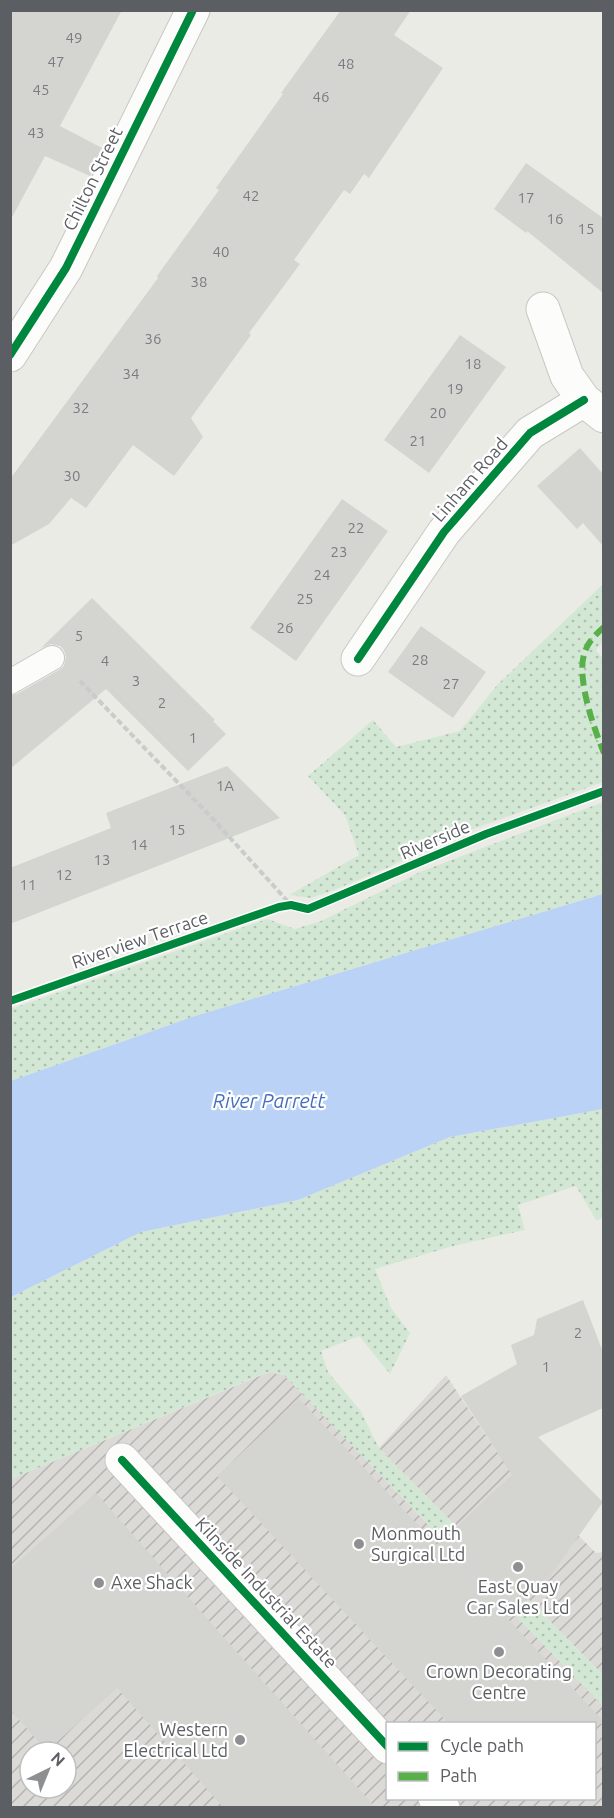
<svg xmlns="http://www.w3.org/2000/svg" width="614" height="1818" font-family="Ubuntu,sans-serif">
<style>
.industrial{fill:url(#industrial-furrows);fill-rule:evenodd}
.grass{fill:url(#grass-dots)}
.water{fill:#b9d2f5}
.building{fill:#d4d4d1}
.lines{fill:none;stroke-linecap:round;stroke-linejoin:round}
.lane-casing{stroke:#c7c8c6;stroke-width:26}
.street-casing{stroke:#c7c8c6;stroke-width:35}
.path{stroke:#c8ccca;stroke-width:4;stroke-dasharray:6 3;stroke-linecap:butt}
.lane{stroke:#fcfcfb;stroke-width:24}
.street{stroke:#fcfcfb;stroke-width:33}
.quiet{stroke:#58b04a;stroke-width:6;stroke-dasharray:12 6;stroke-linecap:butt}
.cycleway-casing{stroke:#fff;stroke-width:11}
.cycleway{stroke:#00873e;stroke-width:8}
.poi-dot{fill:#8d8f91;stroke:#fff;stroke-width:2}
.labels{text-anchor:middle;stroke-width:4.5;stroke-linejoin:round;paint-order:stroke}
.number-label{font-size:15px;fill:#7a7c7f}
.street-label{font-size:18px;fill:#5b5e63;stroke:#fff}
.poi-label{font-size:18px;fill:#5b5e63;stroke:#fff;text-anchor:start}
.water-label{font-size:20px;font-style:italic;fill:#476fbf;stroke:#fff}
</style>
<defs>
<pattern id="industrial-furrows" width="10" height="10" patternUnits="userSpaceOnUse" patternTransform="scale(1.5)"><rect width="10" height="10" fill="#dbdad6"/><path d="M-1 1l2-2M0 10L10 0M9 11l2-2" fill="none" stroke="#b5b4b1"/></pattern>
<pattern id="grass-dots" width="8" height="8" patternUnits="userSpaceOnUse" patternTransform="scale(1.5)"><rect width="8" height="8" fill="#d3e8d4"/><path d="M2 2h.1M6 6h.1" fill="none" stroke="#aebfb0" stroke-width="1.8" stroke-linecap="round"/></pattern>
</defs>
<rect width="100%" height="100%" fill="#ebebe6"/>
<!-- industrial -->
<path class="industrial" d="M 269,1372 L 284,1375 L 603,1706 L 603,1807 L 11,1808 L 11,1479 ZM 388,1724 L 594,1724 L 594,1798 L 388,1798 ZM 30,1752 L 66,1752 L 66,1788 L 30,1788 Z
M 446,1375 L 497,1452 L 579,1536 L 596,1553 L 603,1552 L 603,1675 L 379,1448 Z"/>
<!-- grass -->
<path class="grass" d="M 603,584 L 603,642 L 596,650 L 603,658 L 603,782 L 438,842 L 389,867 L 334,890 L 311,898 L 289,895 L 359,855 L 345,815 L 308,776 L 373,720 L 396,747 L 460,731 L 498,684 Z
M 603,802 L 603,894 L 192,1017 L 11,1081 L 11,1009 L 267,919 L 295,929 L 321,921 L 420,872 Z
M 603,1109 L 603,1218 L 596,1220 L 576,1186 L 518,1205 L 525,1230 L 453,1246 L 375,1269 L 391,1308 L 410,1333 L 390,1374 L 359,1336 L 321,1351 L 328,1372 L 360,1410 L 379,1448 L 603,1675 L 603,1706 L 284,1375 L 268,1372 L 11,1479 L 11,1297 L 141,1232 L 298,1200 L 450,1137 Z"/>
<!-- water -->
<path class="water" d="M 603,894 L 603,1109 L 450,1137 L 298,1200 L 141,1232 L 11,1297 L 11,1081 L 192,1017 Z"/>
<!-- building -->
<path class="building" d="M 10,10 L 122,10 L 60,126 L 104,149 L 90,176 L 45,156 L 10,221 Z
M 341,10 L 411,10 L 394,35 L 443,68 L 369,178 L 364,174 L 350,194 L 344,190 L 294,260 L 300,264 L 249,333 L 251,335 L 191,418 L 203,437 L 174,476 L 133,445 L 86,508 L 71,498 L 49,524 L 10,546 L 10,479 L 158,278 L 157,276 L 219,190 L 216,188 L 283,94 L 281,93 Z
M 526,163 L 603,218 L 603,293 L 527,231 L 526,233 L 494,209 Z
M 460,335 L 506,367 L 429,473 L 384,440 Z
M 580,448 L 603,474 L 603,546 L 583,523 L 577,529 L 537,486 Z
M 342,499 L 388,531 L 296,661 L 250,628 Z
M 92,598 L 215,720 L 213,721 L 226,734 L 188,771 L 106,689 L 10,769 L 10,696 L 17,694 L 59,670 L 64,666 L 66,657 L 64,650 L 60,646 L 51,644 L 41,648 Z
M 421,626 L 486,672 L 453,718 L 388,672 Z
M 227,766 L 280,818 L 10,924 L 10,868 L 111,828 L 106,813 Z
M 583,1300 L 603,1352 L 603,1408 L 538,1437 L 603,1502 L 546,1582 L 508,1619 L 603,1721 L 603,1724 L 449,1724 L 217,1476 L 299,1399 L 437,1545 L 512,1475 L 461,1396 L 517,1364 L 511,1345 L 534,1335 L 537,1319 Z
M 96,1493 L 187,1596 L 376,1808 L 224,1808 L 117,1688 L 47,1751 L 10,1710 L 10,1569 Z"/>
<g class="lines">
<defs>
<path id="lane" d="M 10,682 L 52,658"/>
<path id="street" d="M 543,309 L 567,376 L 584,400 L 604,416
M 10,355 L 66,268 L 193,10
M 358,659 L 444,532 L 530,433 L 584,400
M 122,1460 L 388,1747
M 435,1798 L 443,1808"/>
</defs>
<!-- lane casing -->
<use href="#lane" class="lane-casing"/>
<!-- street casing -->
<use href="#street" class="street-casing"/>
<!-- path -->
<path class="path" d="M 80,681 L 213,819 L 291,905"/>
<!-- lane -->
<use href="#lane" class="lane"/>
<!-- street -->
<use href="#street" class="street"/>
<!-- quiet -->
<path class="quiet" d="M 604,627 C 597,633 589,641 586,649 C 574,673 594,729 604,753"/>
<defs>
<path id="cycleway" d="M 10,355 L 66,268 L 193,10
M 358,659 L 444,532 L 530,433 L 584,400
M 10,1001 L 279,907 L 291,905 L 308,909 L 486,834 L 604,791
M 122,1460 L 388,1747"/>
</defs>
<!-- cycleway casing -->
<use href="#cycleway" class="cycleway-casing"/>
<!-- cycleway -->
<use href="#cycleway" class="cycleway"/>
</g>
<!-- markers -->
<g class="poi-dot">
<circle cx="359" cy="1544" r="6"/>
<circle cx="518" cy="1567" r="6"/>
<circle cx="99" cy="1583" r="6"/>
<circle cx="499" cy="1652" r="6"/>
<circle cx="240" cy="1740" r="6"/>
</g>
<g class="labels">
<!-- number labels -->
<g class="number-label">
<text x="74" y="43">49</text>
<text x="56" y="67">47</text>
<text x="346" y="69">48</text>
<text x="41" y="95">45</text>
<text x="321" y="102">46</text>
<text x="36" y="138">43</text>
<text x="251" y="201">42</text>
<text x="526" y="203">17</text>
<text x="555" y="224">16</text>
<text x="586" y="234">15</text>
<text x="221" y="257">40</text>
<text x="199" y="287">38</text>
<text x="153" y="344">36</text>
<text x="473" y="369">18</text>
<text x="131" y="379">34</text>
<text x="455" y="394">19</text>
<text x="81" y="413">32</text>
<text x="438" y="418">20</text>
<text x="418" y="446">21</text>
<text x="72" y="481">30</text>
<text x="356" y="533">22</text>
<text x="339" y="557">23</text>
<text x="322" y="580">24</text>
<text x="305" y="604">25</text>
<text x="285" y="633">26</text>
<text x="79" y="641">5</text>
<text x="420" y="665">28</text>
<text x="105" y="666">4</text>
<text x="136" y="686">3</text>
<text x="451" y="689">27</text>
<text x="162" y="708">2</text>
<text x="193" y="743">1</text>
<text x="225" y="791">1A</text>
<text x="177" y="835">15</text>
<text x="139" y="850">14</text>
<text x="102" y="865">13</text>
<text x="64" y="880">12</text>
<text x="28" y="890">11</text>
<text x="578" y="1338">2</text>
<text x="546" y="1372">1</text>
</g>
<!-- street labels -->
<g class="street-label">
<text transform="translate(93 179) rotate(-64)" y="6">Chilton Street</text>
<text transform="translate(470 480) rotate(-49)" y="6">Linham Road</text>
<text transform="translate(435 840) rotate(-23)" y="6">Riverside</text>
<text transform="translate(140 940) rotate(-19)" y="6">Riverview Terrace</text>
<text transform="translate(266 1593) rotate(47)" y="6">Kilnside Industrial Estate</text>
</g>
<!-- poi labels -->
<g class="poi-label">
<text x="371" y="1540">Monmouth<tspan x="371" dy="21">Surgical Ltd</tspan></text>
<text x="111" y="1589">Axe Shack</text>
<text x="518" y="1593" text-anchor="middle">East Quay<tspan x="518" dy="21">Car Sales Ltd</tspan></text>
<text x="499" y="1678" text-anchor="middle">Crown Decorating<tspan x="499" dy="21">Centre</tspan></text>
<text x="228" y="1736" text-anchor="end">Western<tspan x="228" dy="21">Electrical Ltd</tspan></text>
</g>
<!-- water labels -->
<g class="water-label">
<text x="269" y="1108">River Parrett</text>
</g>
</g>
<!-- border -->
<rect width="614" height="1818" fill="none" stroke="#5b5e63" stroke-width="24"/>
<!-- legend -->
<rect x="386" y="1722" width="210" height="78" fill="#ffffff" stroke="#bdbfc1" stroke-width="1.5"/>
<rect x="398" y="1742" width="30" height="9" fill="#00873e" stroke="#bdbfc1" stroke-width="1.5"/>
<text x="440" y="1752" font-size="18" fill="#5b5e63">Cycle path</text>
<rect x="398" y="1772" width="30" height="9" fill="#58b04a" stroke="#bdbfc1" stroke-width="1.5"/>
<text x="440" y="1782" font-size="18" fill="#5b5e63">Path</text>
<!-- north arrow -->
<g transform="translate(48 1770) rotate(43)"><circle r="28" fill="#ffffff" stroke="#bdbfc1" stroke-width="1.5"/>
<path d="M0-4.5L10 22L0 15L-10 22Z" fill="#8d8f91"/>
<text y="-9" font-size="16" font-weight="bold" text-anchor="middle" fill="#5b5e63">N</text>
</g>
</svg>
